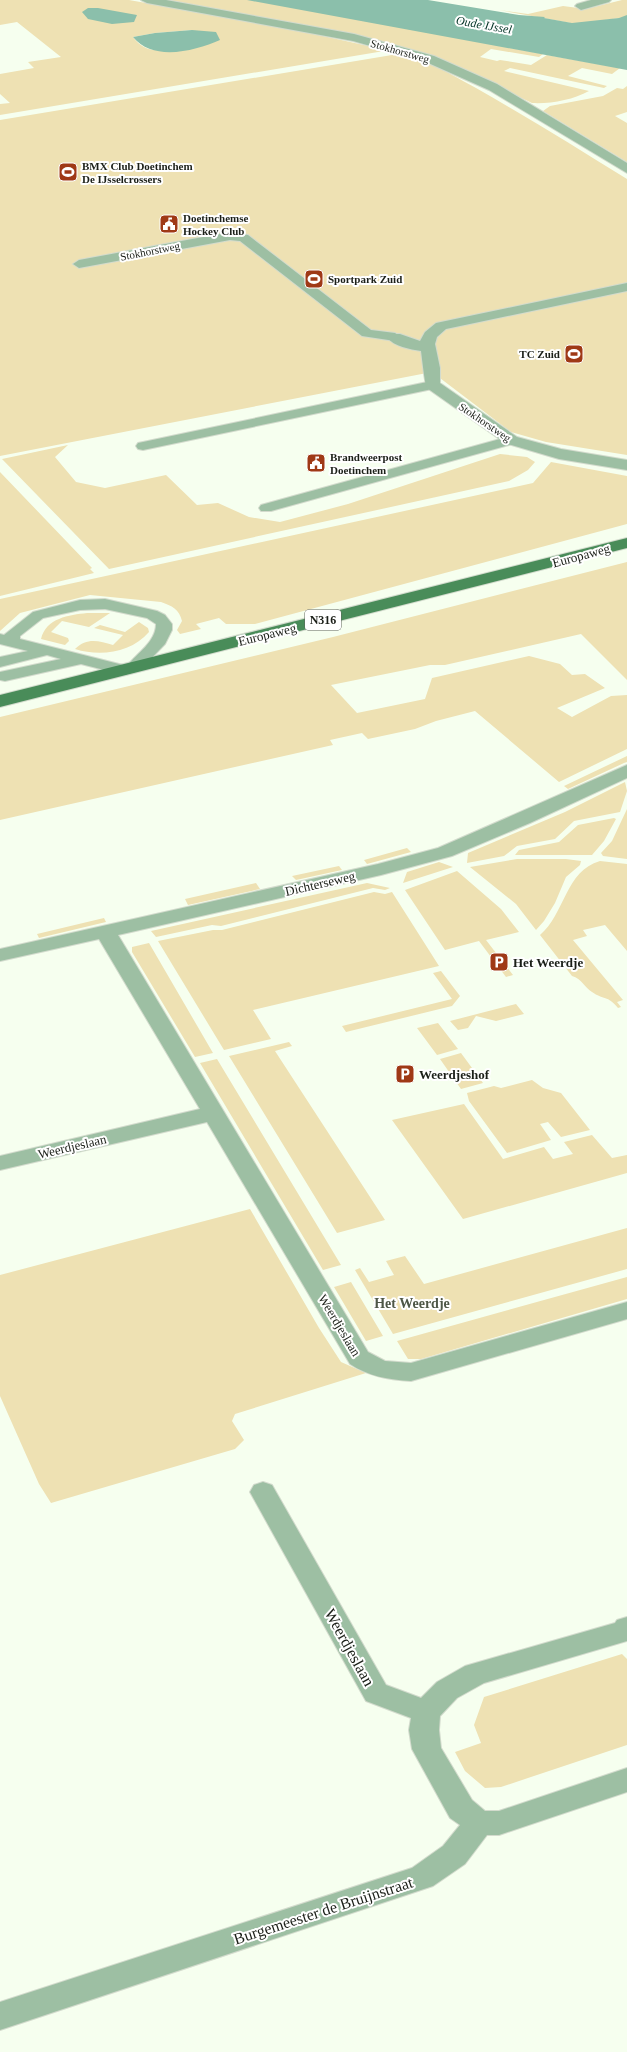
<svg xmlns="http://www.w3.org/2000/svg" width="627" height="2052" font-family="Georgia,serif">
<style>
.green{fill:#eee1b3;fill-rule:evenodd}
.water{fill:#8bbfab}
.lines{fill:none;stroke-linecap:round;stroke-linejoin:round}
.service-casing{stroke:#d3dbcd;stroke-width:2}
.minor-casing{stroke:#d3dbcd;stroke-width:2}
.primary-casing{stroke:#d3dbcd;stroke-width:2}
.service{fill:#9dbfa3;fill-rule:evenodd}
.minor{fill:#9dbfa3;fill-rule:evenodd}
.primary{fill:#498c59;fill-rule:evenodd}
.labels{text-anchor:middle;stroke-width:4;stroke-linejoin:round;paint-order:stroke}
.far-street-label{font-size:11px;fill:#1b1f18;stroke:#fff}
.far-poi-label{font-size:11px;font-weight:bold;fill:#1b1f18;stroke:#fff;text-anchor:start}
.far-water-label{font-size:12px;font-style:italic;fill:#013224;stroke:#fff}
.shield{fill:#fff;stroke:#5f625d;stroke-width:1}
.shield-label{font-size:12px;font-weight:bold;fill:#1b1f18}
.street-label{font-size:13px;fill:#1b1f18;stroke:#fff}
.poi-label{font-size:13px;font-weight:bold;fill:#1b1f18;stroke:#fff;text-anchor:start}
.neighbourhood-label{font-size:14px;font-weight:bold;fill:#4e5747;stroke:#fff}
.near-street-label{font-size:16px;fill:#1b1f18;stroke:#fff}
</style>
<rect width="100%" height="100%" fill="#f6ffef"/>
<!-- green -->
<path class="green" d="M 0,0 L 129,0 L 282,27 L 382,49 L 384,51 L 0,115 L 0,104 L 10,103 L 0,94 L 0,74 L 34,68 L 28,62 L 61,57 L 17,22 L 0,25 ZM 192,30 C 172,43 153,63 133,37 L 155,33 Z
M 162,0 L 255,0 L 543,54 L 539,57 L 491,49 L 480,57 L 497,61 L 500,60 L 531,65 L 547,55 L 620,68 L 612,74 L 582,68 L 568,76 L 607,86 L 604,88 L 510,68 L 504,71 L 589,91 C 573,100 550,104 532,103 L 443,60 Z
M 622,0 L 627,0 L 627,17 L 576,24 L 499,10 L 528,14 L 563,6 L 586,9 Z
M 398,54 C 425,58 452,75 476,88 C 527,117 577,148 627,179 L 627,455 L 546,442 L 511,432 L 432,372 L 0,456 L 0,120 Z
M 627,86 L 627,112 L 615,116 L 627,123 L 627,162 L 543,111 L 550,106 L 603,96 L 617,88 L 623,89 Z
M 68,445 L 55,457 L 76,482 L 105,488 L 166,475 L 197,505 L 218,503 L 249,517 L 280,522 L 348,504 L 500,454 L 527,457 L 535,462 L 528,470 L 509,481 L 109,569 L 2,459 Z
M 551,462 L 627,476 L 627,524 L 255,624 L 226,624 L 219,618 L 196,624 L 201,629 L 180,634 L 177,630 L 182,621 C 179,609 172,606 161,602 L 90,595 L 20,613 L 0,631 L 0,599 L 533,483 Z
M 0,472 L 92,568 L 90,569 L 94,573 L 0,596 Z
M 627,562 L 627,680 L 581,634 L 445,665 L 430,665 L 331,685 L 357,713 L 425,699 L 432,678 L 529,656 L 560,664 L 572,675 L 585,674 L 605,688 L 557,708 L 572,717 L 611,696 L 627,695 L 627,749 L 559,782 L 475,711 L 436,721 L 415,729 L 368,739 L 362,733 L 330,740 L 333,745 L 0,820 L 0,717 L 333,637 Z
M 87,613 L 110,613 L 89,627 L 62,621 L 51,632 L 68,638 L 69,641 L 65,645 L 41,639 C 46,618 69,615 87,613 Z
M 139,622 L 148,628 L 149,632 C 131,653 100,657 75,649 C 87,637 99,641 113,645 L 123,635 L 94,628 L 100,625 L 125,632 Z
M 627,756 L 627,762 L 624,763 L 568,789 L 564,786 Z
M 625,782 L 627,791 L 620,812 L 574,821 L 555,839 L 517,846 L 504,856 L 467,863 L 468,853 L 565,812 Z
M 627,809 L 627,859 L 603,856 L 601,853 L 612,841 Z
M 614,818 L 616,819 L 604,841 L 592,855 L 515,855 L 519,850 L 559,842 L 578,825 Z
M 407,848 L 411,852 L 367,864 L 364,860 Z
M 517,859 L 566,859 L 581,861 L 580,865 L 566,877 L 555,903 L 544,921 L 536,930 L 516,904 L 470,867 Z
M 600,861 L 627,864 L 627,951 L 605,925 L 583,930 L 587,936 L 573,940 L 623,1000 L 617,1002 L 621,1007 L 618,1008 C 608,995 603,1000 592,992 C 584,987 582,979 572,976 L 540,935 C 565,914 565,871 600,861 Z
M 439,862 L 453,867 L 403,883 L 407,872 Z
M 339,866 L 342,870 L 296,880 L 292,876 Z
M 457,871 L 501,909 L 519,932 L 486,940 L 513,975 L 506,977 L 479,941 L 445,950 L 405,890 Z
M 256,883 L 260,889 L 188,905 L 185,899 Z
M 367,883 L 390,888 L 385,890 L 373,888 L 221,926 L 212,925 L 156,937 L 151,931 Z
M 374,892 L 385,894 L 392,892 L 439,966 L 253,1010 L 271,1039 L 224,1050 L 158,941 L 213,930 L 222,930 Z
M 104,918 L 106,922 L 39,938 L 37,934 Z
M 149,943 L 213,1053 L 195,1057 L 132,952 L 132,947 Z
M 441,971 L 460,996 L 452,1006 L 346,1032 L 342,1026 L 452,999 L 433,973 Z
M 516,1004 L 524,1014 L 496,1021 L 476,1016 L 468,1028 L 458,1030 L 450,1021 Z
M 438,1023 L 458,1049 L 437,1055 L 417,1028 Z
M 289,1042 L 292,1046 L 275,1051 L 385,1220 L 337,1233 L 229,1056 Z
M 461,1053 L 483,1083 L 461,1089 L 440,1059 Z
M 217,1059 L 341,1265 L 323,1270 L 200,1063 Z
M 532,1080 L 543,1088 L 561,1093 L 590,1130 L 561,1137 L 548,1122 L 540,1124 L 551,1140 L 507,1153 L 469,1101 L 467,1093 L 494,1086 L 501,1088 Z
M 464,1104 L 503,1159 L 544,1147 L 553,1159 L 573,1154 L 564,1142 L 592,1135 L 612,1158 L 627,1155 L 627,1173 L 463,1219 L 392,1120 Z
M 250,1209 L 319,1328 L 341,1362 L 366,1373 L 235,1414 L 232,1421 L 244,1440 L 235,1449 L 51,1503 L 39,1484 L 0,1396 L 0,1275 Z
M 627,1228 L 627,1269 L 393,1334 L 355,1270 L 360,1268 L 369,1282 L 394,1275 L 386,1261 L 405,1256 L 424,1284 Z
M 627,1277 L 627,1299 L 421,1359 L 408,1359 L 397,1341 Z
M 351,1282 L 383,1336 L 366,1341 L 334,1287 Z
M 622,1654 L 627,1659 L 627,1745 L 501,1787 L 485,1788 L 465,1771 L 455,1752 L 481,1743 L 474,1725 L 484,1697 Z"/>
<!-- water -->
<path class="water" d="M 247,0 L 428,0 L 519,15 L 545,17 L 544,18 L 572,23 L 619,18 L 627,15 L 627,70 Z
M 88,8 L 98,8 L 137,15 L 134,22 L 112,24 L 88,19 L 82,12 Z
M 192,30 L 216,32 L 220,40 C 195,51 153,62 133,37 L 155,33 Z"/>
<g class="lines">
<defs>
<path id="service" d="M 230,232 L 248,235 L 371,330 L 395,333 L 401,337 L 395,341 L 362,336 L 240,241 L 230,240 L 79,268 L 73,264 L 79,260 Z
M 432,381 L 437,382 L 439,385 L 437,388 L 143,450 L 138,449 L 136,446 L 138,443 L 143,442 Z
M 511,436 L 516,437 L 518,440 L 516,443 L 271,511 L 261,511 L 259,508 L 261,505 Z
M 105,599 L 157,611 L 165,615 L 172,624 L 172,630 L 165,644 L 139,671 L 124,675 L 81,664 L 5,681 L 0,680 L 0,672 L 61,659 L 47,655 L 0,667 L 0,657 L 28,651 L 0,644 L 0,634 L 4,635 L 33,612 L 80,600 ZM 105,609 L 147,618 L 156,624 C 156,642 137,653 127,666 L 20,639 L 20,636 L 43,618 L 80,610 Z"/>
<path id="minor" d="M 141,0 L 166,0 L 354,34 L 434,56 L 497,84 L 627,163 L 627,173 L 489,90 L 426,62 L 353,41 L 147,3 Z
M 591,0 L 611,0 L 609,2 L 581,10 L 575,6 L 577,4 Z
M 627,283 L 627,291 L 446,329 L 437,337 L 435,344 L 440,368 L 440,383 L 517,437 L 561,449 L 627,460 L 627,470 L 559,459 L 505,443 L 427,388 C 425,386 422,358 421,351 C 410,349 394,347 387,337 L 390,334 L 400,334 L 420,341 L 425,332 L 436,323 Z
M 627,765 L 627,778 L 530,823 L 452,856 L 381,875 L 118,935 L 368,1352 L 385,1361 L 411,1363 L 627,1302 L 627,1319 L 411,1381 C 389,1380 368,1376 350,1364 L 207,1122 L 0,1170 L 0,1156 L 200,1109 L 99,939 L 0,961 L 0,949 L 378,864 L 438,848 Z
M 263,1482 L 272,1485 L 386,1685 L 421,1698 L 437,1682 L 465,1666 L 615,1623 L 617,1620 L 627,1617 L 627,1641 L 484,1683 L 457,1698 L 440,1716 L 439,1730 L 441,1748 L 472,1800 L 485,1811 L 499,1811 L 627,1768 L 627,1792 L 499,1835 L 487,1835 L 465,1864 L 433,1886 L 0,2030 L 0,2002 L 412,1868 L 443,1846 L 460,1825 L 450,1818 L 412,1749 L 409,1730 L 411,1718 L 366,1701 L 250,1492 L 254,1485 Z"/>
<path id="primary" d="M 627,538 L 627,548 L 0,707 L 0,695 Z"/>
</defs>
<!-- service casing -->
<use href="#service" class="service-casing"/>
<!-- minor casing -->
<use href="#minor" class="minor-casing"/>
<!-- primary casing -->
<use href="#primary" class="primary-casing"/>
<!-- service -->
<use href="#service" class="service"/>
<!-- minor -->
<use href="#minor" class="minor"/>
<!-- primary -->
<use href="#primary" class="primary"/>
</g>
<!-- icons -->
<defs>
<symbol id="stadium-square" viewBox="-11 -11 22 22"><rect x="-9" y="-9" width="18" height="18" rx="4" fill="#9f3916" stroke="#fff"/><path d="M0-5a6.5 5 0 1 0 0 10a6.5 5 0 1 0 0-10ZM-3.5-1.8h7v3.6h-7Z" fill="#fff"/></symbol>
<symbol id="civic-square" viewBox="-11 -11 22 22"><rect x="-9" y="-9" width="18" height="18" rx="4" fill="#9f3916" stroke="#fff"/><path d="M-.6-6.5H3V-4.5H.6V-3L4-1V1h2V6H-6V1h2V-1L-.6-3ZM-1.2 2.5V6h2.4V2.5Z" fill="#fff"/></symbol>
<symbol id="parking-square" viewBox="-11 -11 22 22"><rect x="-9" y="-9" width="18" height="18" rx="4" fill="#9f3916" stroke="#fff"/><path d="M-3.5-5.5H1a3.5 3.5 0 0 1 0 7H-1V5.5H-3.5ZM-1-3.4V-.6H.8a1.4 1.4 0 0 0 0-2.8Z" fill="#fff"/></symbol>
</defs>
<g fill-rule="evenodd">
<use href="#stadium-square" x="57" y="161" width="22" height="22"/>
<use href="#civic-square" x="158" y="213" width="22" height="22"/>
<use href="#stadium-square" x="303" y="268" width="22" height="22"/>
<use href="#stadium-square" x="563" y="343" width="22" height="22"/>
<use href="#civic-square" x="305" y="452" width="22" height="22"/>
<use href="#parking-square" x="488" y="951" width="22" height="22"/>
<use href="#parking-square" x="394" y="1063" width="22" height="22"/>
</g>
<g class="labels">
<!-- far-street labels -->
<g class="far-street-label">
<text transform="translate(400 51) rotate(16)" y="4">Stokhorstweg</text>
<text transform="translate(150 251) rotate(-11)" y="4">Stokhorstweg</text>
<text transform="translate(485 422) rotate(34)" y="4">Stokhorstweg</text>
</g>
<!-- far-poi labels -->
<g class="far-poi-label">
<text x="82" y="170">BMX Club Doetinchem<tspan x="82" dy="13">De IJsselcrossers</tspan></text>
<text x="183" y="222">Doetinchemse<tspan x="183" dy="13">Hockey Club</tspan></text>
<text x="328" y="283">Sportpark Zuid</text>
<text x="560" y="358" text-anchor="end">TC Zuid</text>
<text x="330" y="461">Brandweerpost<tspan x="330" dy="13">Doetinchem</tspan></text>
</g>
<!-- far-water labels -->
<g class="far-water-label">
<text transform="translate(484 25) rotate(10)" y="4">Oude IJssel</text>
</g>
<!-- shield labels -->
<rect class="shield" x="305" y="610" width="36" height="20" rx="3"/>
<g class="shield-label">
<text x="323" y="624">N316</text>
</g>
<!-- street labels -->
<g class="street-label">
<text transform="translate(581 555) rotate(-15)" y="5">Europaweg</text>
<text transform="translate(267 634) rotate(-14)" y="5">Europaweg</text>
<text transform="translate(320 883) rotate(-13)" y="5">Dichterseweg</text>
<text transform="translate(72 1146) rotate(-13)" y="5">Weerdjeslaan</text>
<text transform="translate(340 1325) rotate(59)" y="5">Weerdjeslaan</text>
</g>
<!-- poi labels -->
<g class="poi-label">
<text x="513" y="967">Het Weerdje</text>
<text x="419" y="1079">Weerdjeshof</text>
</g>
<!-- neighbourhood labels -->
<g class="neighbourhood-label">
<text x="412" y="1308">Het Weerdje</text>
</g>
<!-- near-street labels -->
<g class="near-street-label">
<text transform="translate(350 1647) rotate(61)" y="6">Weerdjeslaan</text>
<text transform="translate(323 1910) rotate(-18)" y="6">Burgemeester de Bruijnstraat</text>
</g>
</g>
</svg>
